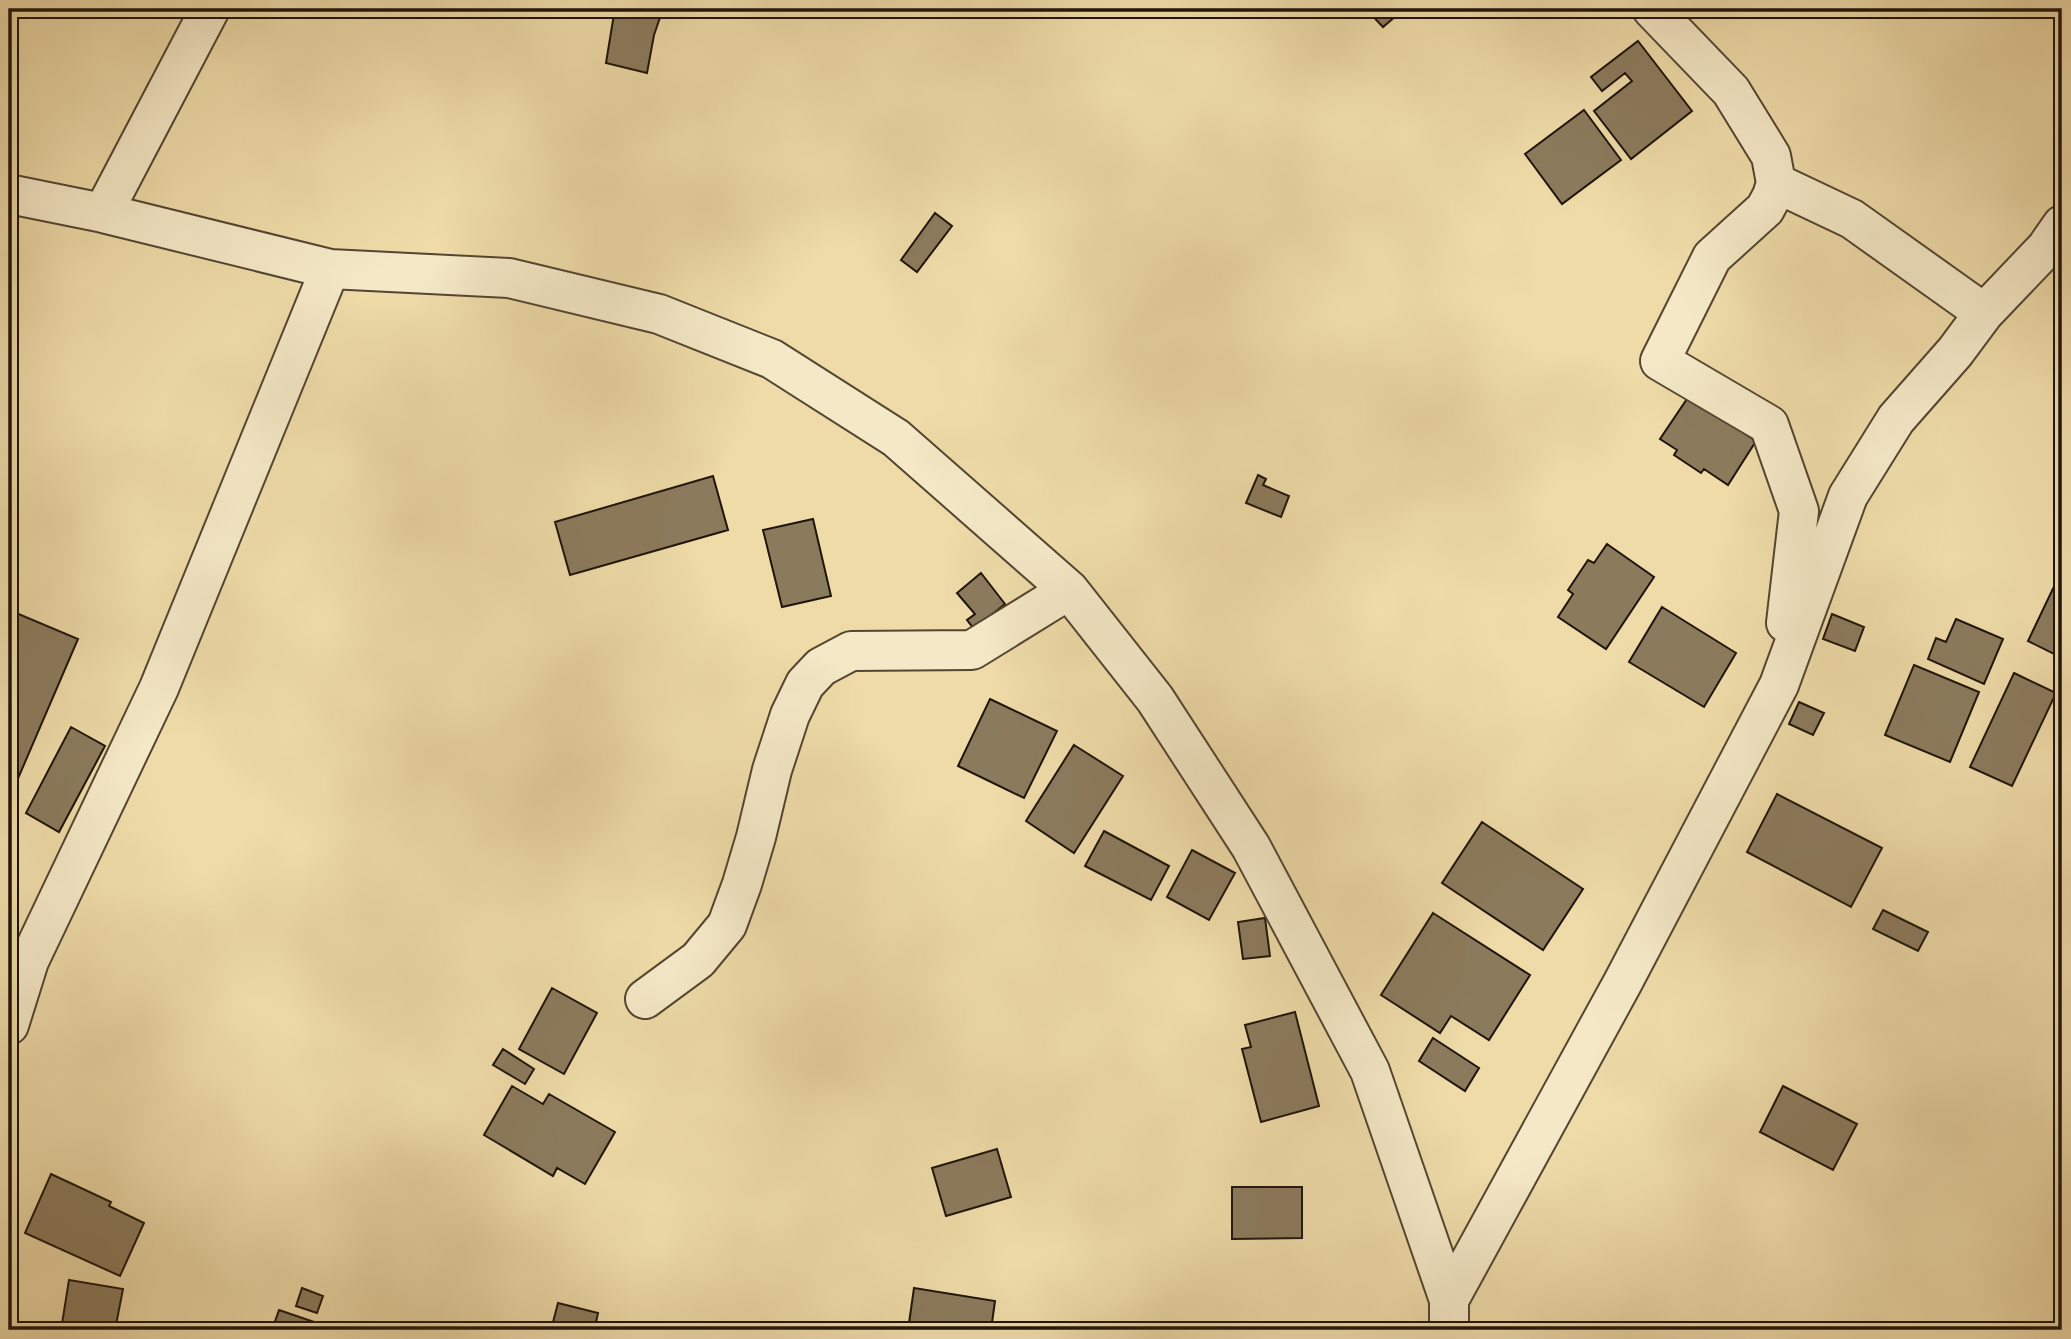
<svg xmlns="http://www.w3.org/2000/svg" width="2071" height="1339" font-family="Vollkorn,serif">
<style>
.building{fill:#8b7b5d;stroke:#1f140b;stroke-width:2}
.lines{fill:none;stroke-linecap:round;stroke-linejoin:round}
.street-casing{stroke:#534632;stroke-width:42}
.street{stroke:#f4e8c6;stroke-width:38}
</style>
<rect width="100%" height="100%" fill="#eedba8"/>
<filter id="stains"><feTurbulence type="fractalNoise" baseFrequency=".00286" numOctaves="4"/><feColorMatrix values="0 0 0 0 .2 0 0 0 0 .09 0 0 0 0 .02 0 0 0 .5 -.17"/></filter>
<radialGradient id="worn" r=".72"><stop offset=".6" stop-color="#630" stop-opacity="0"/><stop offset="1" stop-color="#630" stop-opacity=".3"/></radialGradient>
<!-- building -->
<path class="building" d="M 617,9 L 663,9 L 654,35 L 647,73 L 606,63 L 613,20 Z
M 1366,9 L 1404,9 L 1383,27 Z
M 1638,41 L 1692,111 L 1631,159 L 1594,111 L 1632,81 L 1625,73 L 1602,91 L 1591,77 Z
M 1584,110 L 1621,160 L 1562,204 L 1525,154 Z
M 935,213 L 952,226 L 917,272 L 901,260 Z
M 1689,396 L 1756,441 L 1728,485 L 1704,469 L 1701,473 L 1674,455 L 1677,450 L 1660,439 Z
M 1258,475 L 1266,479 L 1263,485 L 1289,496 L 1281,517 L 1246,503 Z
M 713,476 L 728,530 L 570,575 L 555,522 Z
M 813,519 L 831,596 L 782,607 L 763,530 Z
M 1607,544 L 1654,577 L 1606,649 L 1558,617 L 1573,594 L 1568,590 L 1588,560 L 1594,563 Z
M 981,573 L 1005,604 L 974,629 L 967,620 L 975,614 L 957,593 Z
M 2058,578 L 2062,580 L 2062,658 L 2028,641 Z
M 1662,607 L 1736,653 L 1704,707 L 1629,662 Z
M 9,610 L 78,639 L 10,797 L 9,681 L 14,670 L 9,667 Z
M 1832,614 L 1864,627 L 1855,651 L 1823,639 Z
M 1956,619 L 2003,639 L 1984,684 L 1928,659 L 1936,638 L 1946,642 Z
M 1914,665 L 1979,692 L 1950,762 L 1885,735 Z
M 2014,673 L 2056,693 L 2012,786 L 1970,767 Z
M 990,699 L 1057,731 L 1024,798 L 958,766 Z
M 1799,702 L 1824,713 L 1813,735 L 1789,724 Z
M 71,727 L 105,746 L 59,832 L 26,813 Z
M 1074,745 L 1123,776 L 1074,853 L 1026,821 Z
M 1777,794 L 1882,848 L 1851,907 L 1747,852 Z
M 1482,822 L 1583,889 L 1543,950 L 1442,883 Z
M 1104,831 L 1169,866 L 1151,900 L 1085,866 Z
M 1192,850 L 1235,873 L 1209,920 L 1167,897 Z
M 1883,910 L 1928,932 L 1918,951 L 1873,929 Z
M 1433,913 L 1530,975 L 1489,1040 L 1451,1016 L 1440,1033 L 1381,995 Z
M 1265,918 L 1270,956 L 1243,959 L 1238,922 Z
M 552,988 L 597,1013 L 564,1074 L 519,1049 Z
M 1295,1012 L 1319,1106 L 1261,1122 L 1242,1049 L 1251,1047 L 1245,1025 Z
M 1433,1038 L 1479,1068 L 1465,1091 L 1419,1061 Z
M 503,1049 L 534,1069 L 525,1084 L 493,1065 Z
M 512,1086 L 543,1104 L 549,1094 L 615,1132 L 585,1184 L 557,1168 L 553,1176 L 484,1135 Z
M 1783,1086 L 1857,1124 L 1833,1170 L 1760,1132 Z
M 997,1149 L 1011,1197 L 946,1216 L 932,1168 Z
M 51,1174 L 111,1202 L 109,1206 L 144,1223 L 120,1276 L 25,1233 Z
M 1232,1187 L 1302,1187 L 1302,1238 L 1232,1239 Z
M 69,1280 L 123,1289 L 115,1330 L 61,1330 Z
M 302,1288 L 323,1296 L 317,1313 L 296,1306 Z
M 914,1288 L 995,1301 L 991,1330 L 908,1330 Z
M 558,1303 L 598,1313 L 595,1327 L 608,1330 L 551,1330 Z
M 279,1310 L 314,1322 L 312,1330 L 272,1330 Z"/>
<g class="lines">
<defs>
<path id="street" d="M 1652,9 L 1731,91 L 1771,156 L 1776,183 L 1772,196 L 1765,209 L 1712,257 L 1660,361 L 1769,425 L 1799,511 L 1786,623
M 1776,183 L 1852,219 L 1984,313
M 9,194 L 103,213 L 330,269 L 509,278 L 659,314 L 772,359 L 896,438 L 1069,590 L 1155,699 L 1251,847 L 1370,1071 L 1449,1300 L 1449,1330
M 103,213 L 210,9
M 645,999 L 698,960 L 727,925 L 742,884 L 756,837 L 772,770 L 790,715 L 805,684 L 821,667 L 851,651 L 972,650 L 1069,590
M 9,1025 L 29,961 L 159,688 L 330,269
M 1449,1300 L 1623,982 L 1779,685 L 1848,496 L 1896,419 L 1955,352 L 1984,313 L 2046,248 L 2062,225"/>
</defs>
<!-- street casing -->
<use href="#street" class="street-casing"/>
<!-- street -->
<use href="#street" class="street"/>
</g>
<!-- margin -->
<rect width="2071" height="1339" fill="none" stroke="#eedba8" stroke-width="35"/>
<rect x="10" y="10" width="2050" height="1318" fill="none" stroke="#1f140b" stroke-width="3.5"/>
<rect x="18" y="18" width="2036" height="1304" fill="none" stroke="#1f140b" stroke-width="2"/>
<rect width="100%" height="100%" filter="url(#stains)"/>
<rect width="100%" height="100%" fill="url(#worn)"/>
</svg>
